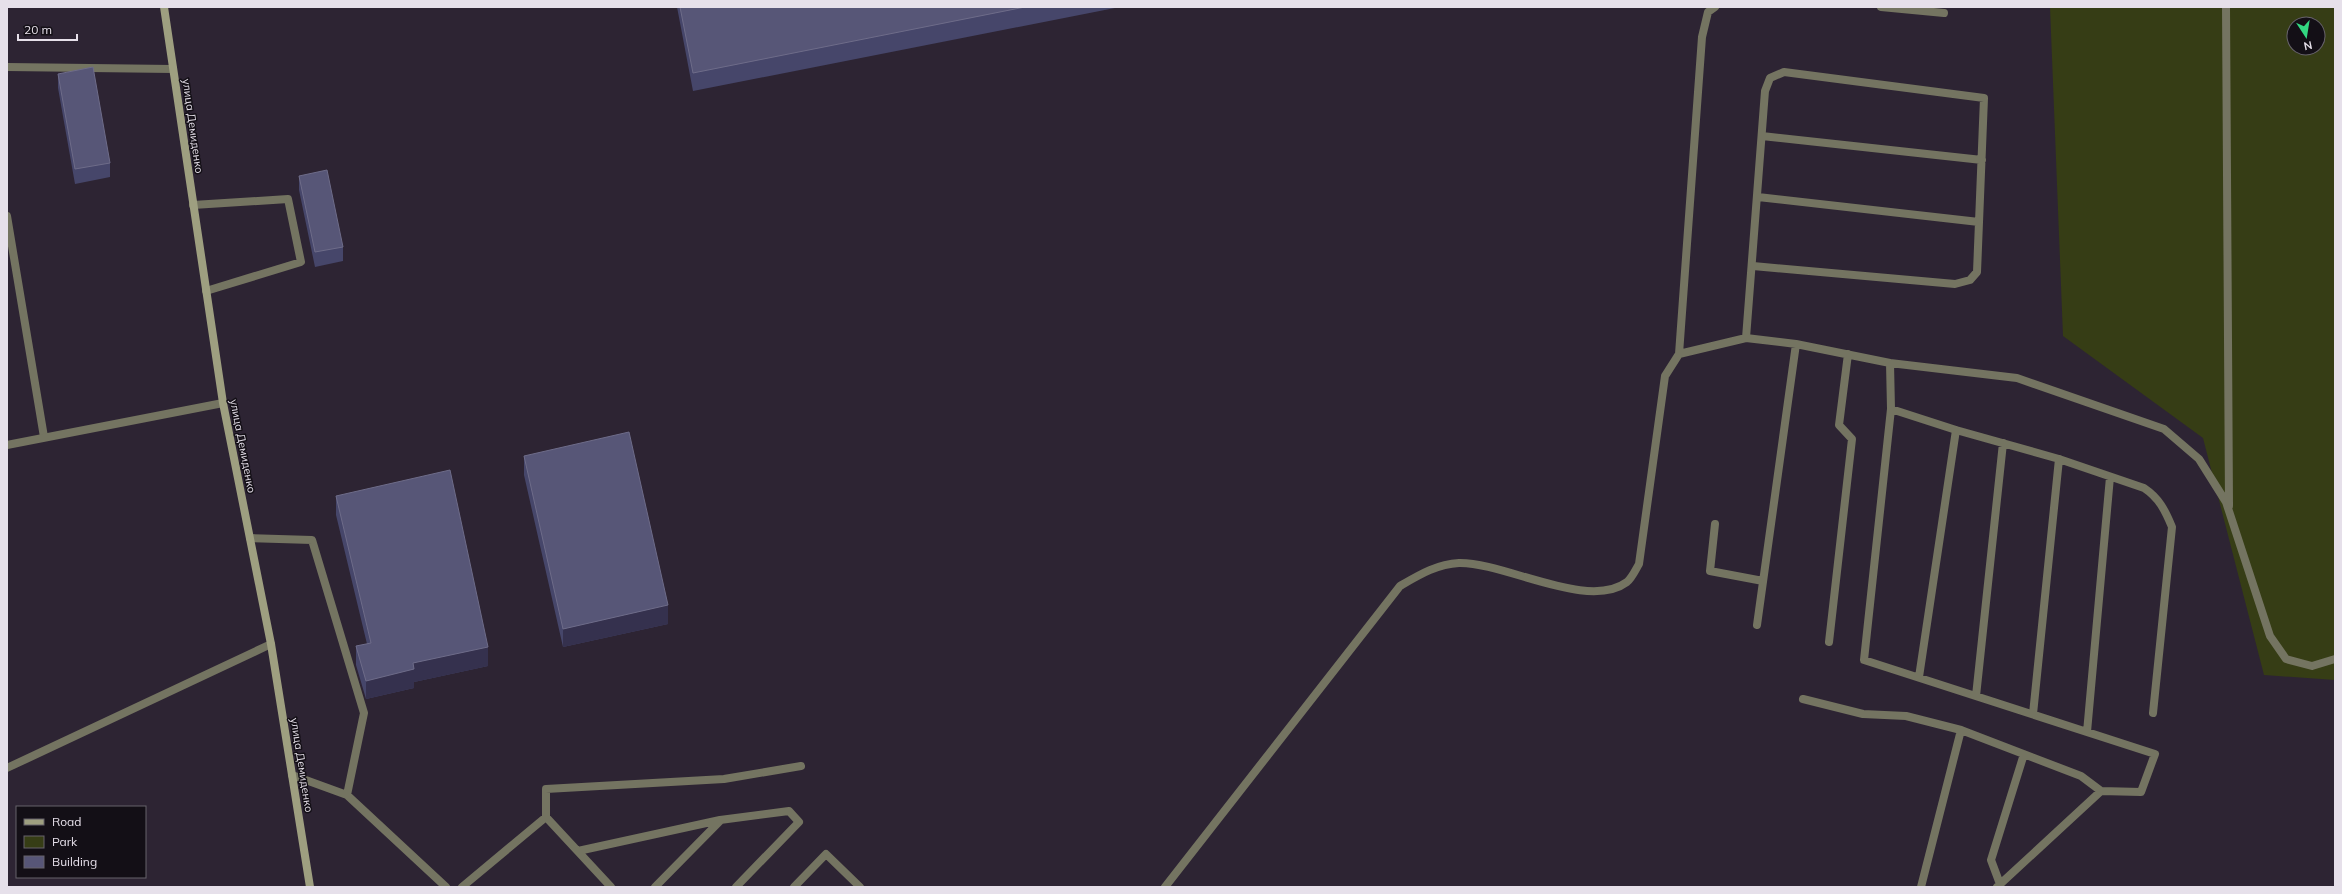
<svg xmlns="http://www.w3.org/2000/svg" width="2342" height="894" font-family="Mulish,sans-serif">
<style>
.green{fill:#363d15;fill-rule:evenodd}
.lines{fill:none;stroke-linecap:round;stroke-linejoin:round}
.lane{stroke:#747461;stroke-width:8}
.street{stroke:#747461;stroke-width:8}
.secondary{stroke:#9e9f80;stroke-width:8}
.wall{fill:#46466a}
.shaded-wall{fill:#35314e}
.building{fill:#575677;stroke:#6e6c89}
.labels{text-anchor:middle;stroke-width:3;stroke-linejoin:round;paint-order:stroke}
.street-label{font-size:11px;fill:#e6e0ea;stroke:#130f16}
</style>
<rect width="100%" height="100%" fill="#2d2433"/>
<!-- green -->
<path class="green" d="M 2050,7 L 2335,7 L 2335,680 L 2264,675 L 2203,438 L 2063,336 ZM 2294,24 L 2318,24 L 2318,48 L 2294,48 Z"/>
<g class="lines">
<!-- lane -->
<path class="lane" d="M 1881,7 L 1944,13
M 2226,7 L 2229,506
M 7,67 L 173,69
M 1762,136 L 1982,160
M 1758,197 L 1979,222
M 193,205 L 288,199 L 301,262 L 206,291
M 7,216 L 44,437
M 1746,338 L 1765,91 L 1770,78 L 1784,72 L 1984,98 L 1977,272 L 1970,280 L 1955,284 L 1753,266
M 1679,354 L 1702,37 L 1708,12 L 1715,7
M 1890,363 L 2017,378 L 2164,429 L 2199,459 L 2226,502 L 2270,636 L 2286,659 L 2312,666 L 2335,659
M 1891,409 L 1956,430 L 2059,459 L 2144,488 C 2159,498 2165,510 2172,527 L 2153,713
M 1715,524 L 1710,571 L 1763,581
M 250,538 L 312,540 L 364,713 L 347,795
M 1757,625 L 1796,344
M 1829,642 L 1852,439 L 1839,425 L 1848,354
M 1919,677 L 1956,430
M 1976,696 L 2003,443
M 1803,699 L 1863,714 L 1906,716 L 1961,730 L 2081,776 L 2101,791
M 2033,714 L 2059,459
M 2087,732 L 2110,477
M 7,768 L 271,644
M 292,775 L 347,795 L 446,887
M 546,817 L 546,789 L 724,779 L 801,766
M 578,851 L 720,820 L 789,811 L 799,822 L 736,887
M 2000,884 L 1991,860 L 2024,754
M 462,887 L 546,817 L 611,887
M 655,887 L 720,821
M 794,887 L 826,854 L 860,887
M 1165,887 L 1400,586 C 1419,575 1437,564 1459,563 C 1505,562 1588,611 1627,582 C 1632,578 1636,569 1639,564 L 1665,376 L 1679,354 L 1746,338 L 1796,344 L 1890,363 L 1891,409 L 1864,660 L 2155,754 L 2141,792 L 2101,791 L 1997,887
M 1921,887 L 1961,730"/>
<!-- street -->
<path class="street" d="M 7,445 L 223,403"/>
<!-- secondary -->
<path class="secondary" d="M 164,7 L 223,403 L 271,644 L 310,887"/>
</g>
<!-- wall -->
<path class="wall" d="M 677,7 L 1120,7 L 693,91 Z
M 58,74 L 110,163 L 110,177 L 75,184 L 58,88 Z
M 299,176 L 343,247 L 343,261 L 315,267 L 299,190 Z
M 524,456 L 668,624 L 563,647 L 524,475 Z
M 336,496 L 488,666 L 414,682 L 414,688 L 366,699 L 356,665 L 356,646 L 367,644 L 336,515 Z"/>
<!-- shaded-wall -->
<path class="shaded-wall" d="M 668,605 L 668,624 L 563,647 L 563,629 Z
M 488,647 L 488,666 L 414,682 L 414,688 L 366,699 L 366,681 L 413,663 Z"/>
<!-- building -->
<path class="building" d="M 680,7 L 1025,7 L 693,73 Z
M 93,67 L 110,163 L 75,169 L 58,74 Z
M 327,170 L 343,247 L 315,252 L 299,176 Z
M 629,432 L 668,605 L 563,629 L 524,456 Z
M 450,470 L 488,647 L 413,663 L 414,669 L 366,681 L 356,646 L 371,643 L 336,496 Z"/>
<g class="labels">
<!-- street labels -->
<g class="street-label">
<text transform="translate(193 126) rotate(82)" y="4">улица Демиденко</text>
<text transform="translate(243 446) rotate(79)" y="4">улица Демиденко</text>
<text transform="translate(302 765) rotate(81)" y="4">улица Демиденко</text>
</g>
</g>
<!-- border -->
<rect width="2342" height="894" fill="none" stroke="#e6e0ea" stroke-width="16"/>
<!-- legend -->
<rect x="16" y="806" width="130" height="72" fill="#130f16" stroke="#67636b"/>
<rect x="24" y="819" width="20" height="6" fill="#9e9f80" stroke="#67636b"/>
<text x="52" y="826" font-size="12" fill="#e6e0ea">Road</text>
<rect x="24" y="836" width="20" height="12" fill="#363d15" stroke="#67636b"/>
<text x="52" y="846" font-size="12" fill="#e6e0ea">Park</text>
<rect x="24" y="856" width="20" height="12" fill="#575677" stroke="#67636b"/>
<text x="52" y="866" font-size="12" fill="#e6e0ea">Building</text>
<!-- north arrow -->
<g transform="translate(2306 36) rotate(168)"><circle r="19" fill="#130f16" stroke="#67636b"/>
<path d="M0-3L7 15L0 10L-7 15Z" fill="#33d882"/>
<text y="-6" font-size="11" font-weight="bold" text-anchor="middle" fill="#e6e0ea">N</text>
</g>
<!-- scale -->
<path d="M18 34v6h59v-6" fill="none" stroke="#e6e0ea" stroke-width="2"/>
<text x="24" y="34" font-size="12" fill="#e6e0ea" stroke="#130f16" stroke-width="3" paint-order="stroke">20 m</text>
</svg>
